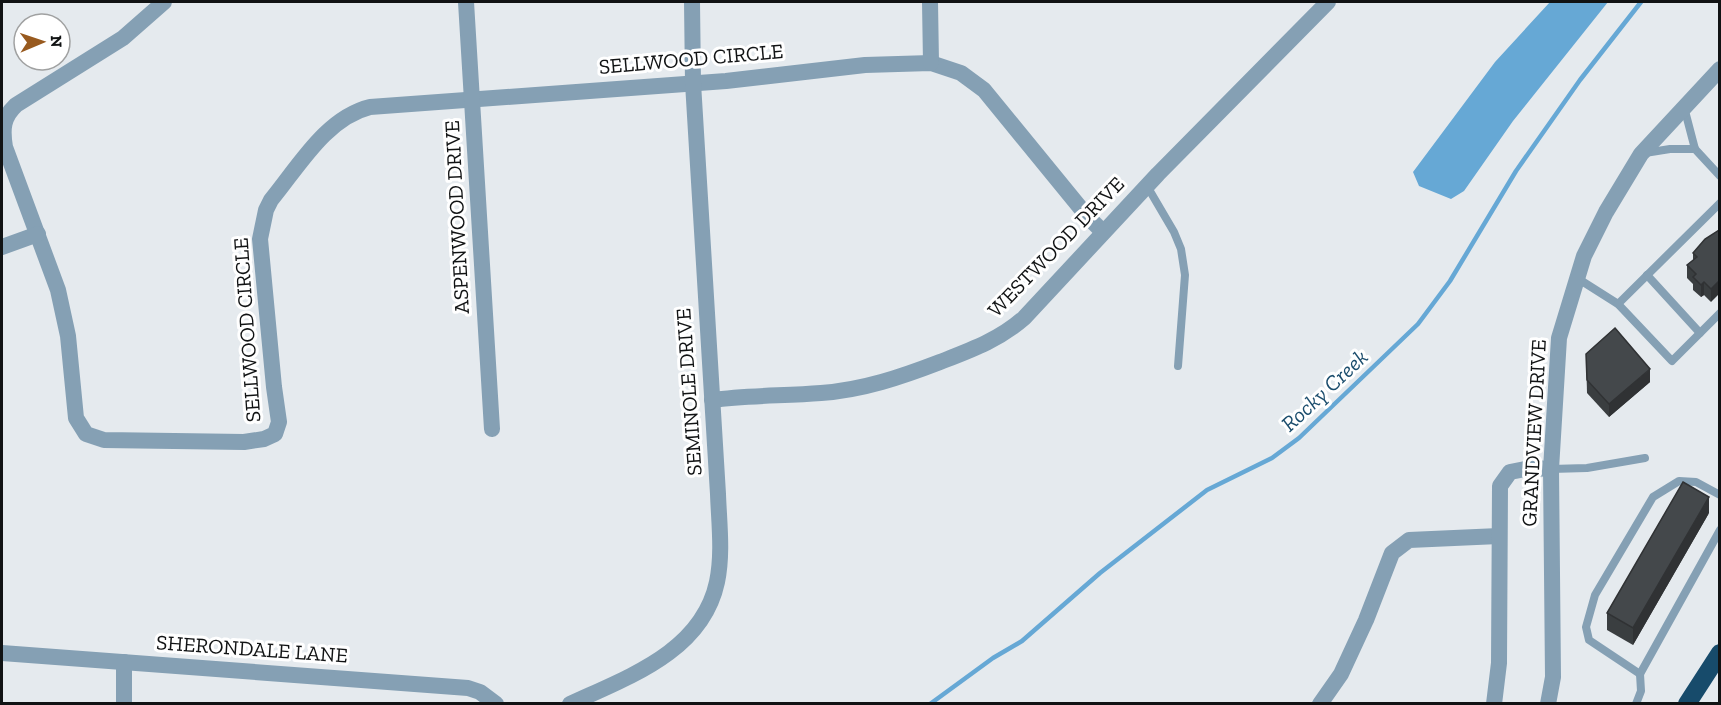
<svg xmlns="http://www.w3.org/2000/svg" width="1721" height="705" viewBox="0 0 1721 705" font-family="'Zilla Slab',serif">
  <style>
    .water { fill: #66a8d5 }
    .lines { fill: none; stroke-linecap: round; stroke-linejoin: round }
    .stream { stroke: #66a8d5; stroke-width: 4.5 }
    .service { stroke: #85a0b4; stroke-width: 8 }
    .minor { stroke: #85a0b4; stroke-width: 16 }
    .tertiary { stroke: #85a0b4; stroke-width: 16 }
    .motorway { stroke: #174b6b; stroke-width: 18 }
    .wall { fill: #3a3e40 }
    .shaded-wall { fill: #303234 }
    .building { fill: #44484b; stroke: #303234; stroke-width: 1.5 }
    .labels { text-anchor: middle; stroke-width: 6; stroke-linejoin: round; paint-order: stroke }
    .street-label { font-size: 21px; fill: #111314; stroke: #fff }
    .water-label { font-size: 22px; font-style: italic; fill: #1b4d6d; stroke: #fff }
  </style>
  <rect width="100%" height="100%" fill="#e5eaee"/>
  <polygon class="water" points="1550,2 1608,2 1513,121 1464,191 1451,199 1419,186 1413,172 1495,62"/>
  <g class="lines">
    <polyline class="stream" points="930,704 993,658 1022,641 1100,573 1207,490 1272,458 1299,438 1418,324 1450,281 1516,171 1580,80 1641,2"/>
    <g class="service">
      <polyline points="1684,107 1695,149 1720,176"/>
      <polyline points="1645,153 1670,149 1695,149"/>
      <polyline points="1147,186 1174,232 1181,249 1185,275 1178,366"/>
      <polyline points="1647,275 1700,333"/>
      <polyline points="1577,278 1618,304 1672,361 1720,313"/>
      <polyline points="1618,304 1720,203"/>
      <polyline points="1551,469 1587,468 1645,458"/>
      <polyline points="1640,674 1589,640 1586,627 1595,595 1653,497 1679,481 1696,482 1720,495"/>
      <polyline points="1636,704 1641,691 1640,674 1720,530"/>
    </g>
    <g class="minor">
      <path d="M164,2l-41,36 -107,67c-13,12 -14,24 -11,42l53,143 10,46 8,82 10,16 18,6 140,2 20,-3 11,-5 4,-12 -5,-35 -14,-148 6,-29 5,-10c28,-34 55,-82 99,-93l356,-26 139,-16 66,-2 30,10 23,17 103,126 16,16"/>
      <polyline points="466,2 492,429"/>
      <polyline points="930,2 931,63"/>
      <polyline points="2,247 38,234"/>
      <path d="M712,400c36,-5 73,-4 109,-7 42,-3 80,-16 119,-31 31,-12 59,-22 84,-44l134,-144 170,-172"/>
      <polyline points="2,653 468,688 480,692 496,704"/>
      <polyline points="124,704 124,662"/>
      <path d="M570,704c58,-27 132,-52 147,-122 6,-29 2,-59 1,-88l-25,-411 -1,-81"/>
      <polyline points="1320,704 1341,674 1366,620 1392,553 1409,540 1499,536"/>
      <polyline points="1494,704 1499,663 1500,486 1510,472 1530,468 1551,469"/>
    </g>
    <polyline class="tertiary" points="1548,704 1553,677 1551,469 1559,338 1584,256 1606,212 1641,154 1720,69"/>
    <polyline class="motorway" points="1687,704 1720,653"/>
  </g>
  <g class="wall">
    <polygon points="1719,230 1711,302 1704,295 1701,297 1693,290 1693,284 1687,278 1687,265 1693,260 1693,253"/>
    <polygon points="1586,354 1650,382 1609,417 1587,393"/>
    <polygon points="1709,513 1633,645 1607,630 1607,613"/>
  </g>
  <g class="shaded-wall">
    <polygon points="1719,281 1719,294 1711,302 1711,289"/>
    <polygon points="1704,282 1704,295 1701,297 1701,285"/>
    <polygon points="1650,369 1650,382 1609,417 1609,404"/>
    <polygon points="1709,497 1709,513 1633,645 1633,628"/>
  </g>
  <g class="building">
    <polygon points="1719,230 1719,281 1711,289 1704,282 1701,285 1693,277 1696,274 1687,265 1697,257 1693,253 1705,239"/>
    <polygon points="1615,328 1650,369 1609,404 1587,380 1586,354"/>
    <polygon points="1683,482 1709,497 1633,628 1607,613"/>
  </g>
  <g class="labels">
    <g class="street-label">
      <text transform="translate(691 59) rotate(-5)" y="7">SELLWOOD CIRCLE</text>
      <text transform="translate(457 217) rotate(-93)" y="7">ASPENWOOD DRIVE</text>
      <text transform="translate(1056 247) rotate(-46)" y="7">WESTWOOD DRIVE</text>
      <text transform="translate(247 330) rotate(-94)" y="7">SELLWOOD CIRCLE</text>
      <text transform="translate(689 392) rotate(-94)" y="7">SEMINOLE DRIVE</text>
      <text transform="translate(1534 433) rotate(-87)" y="7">GRANDVIEW DRIVE</text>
      <text transform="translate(252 649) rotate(4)" y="7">SHERONDALE LANE</text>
    </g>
    <g class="water-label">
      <text transform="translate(1324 390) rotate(-43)" y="8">Rocky Creek</text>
    </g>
  </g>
  <rect width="1721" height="705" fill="none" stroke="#111314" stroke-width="6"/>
  <g transform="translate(42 42) rotate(88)"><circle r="28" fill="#ffffff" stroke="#a0a1a1" stroke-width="1.5"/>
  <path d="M0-4.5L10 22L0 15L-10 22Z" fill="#985a1f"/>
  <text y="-9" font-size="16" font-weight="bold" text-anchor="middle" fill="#111314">N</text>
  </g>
</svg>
